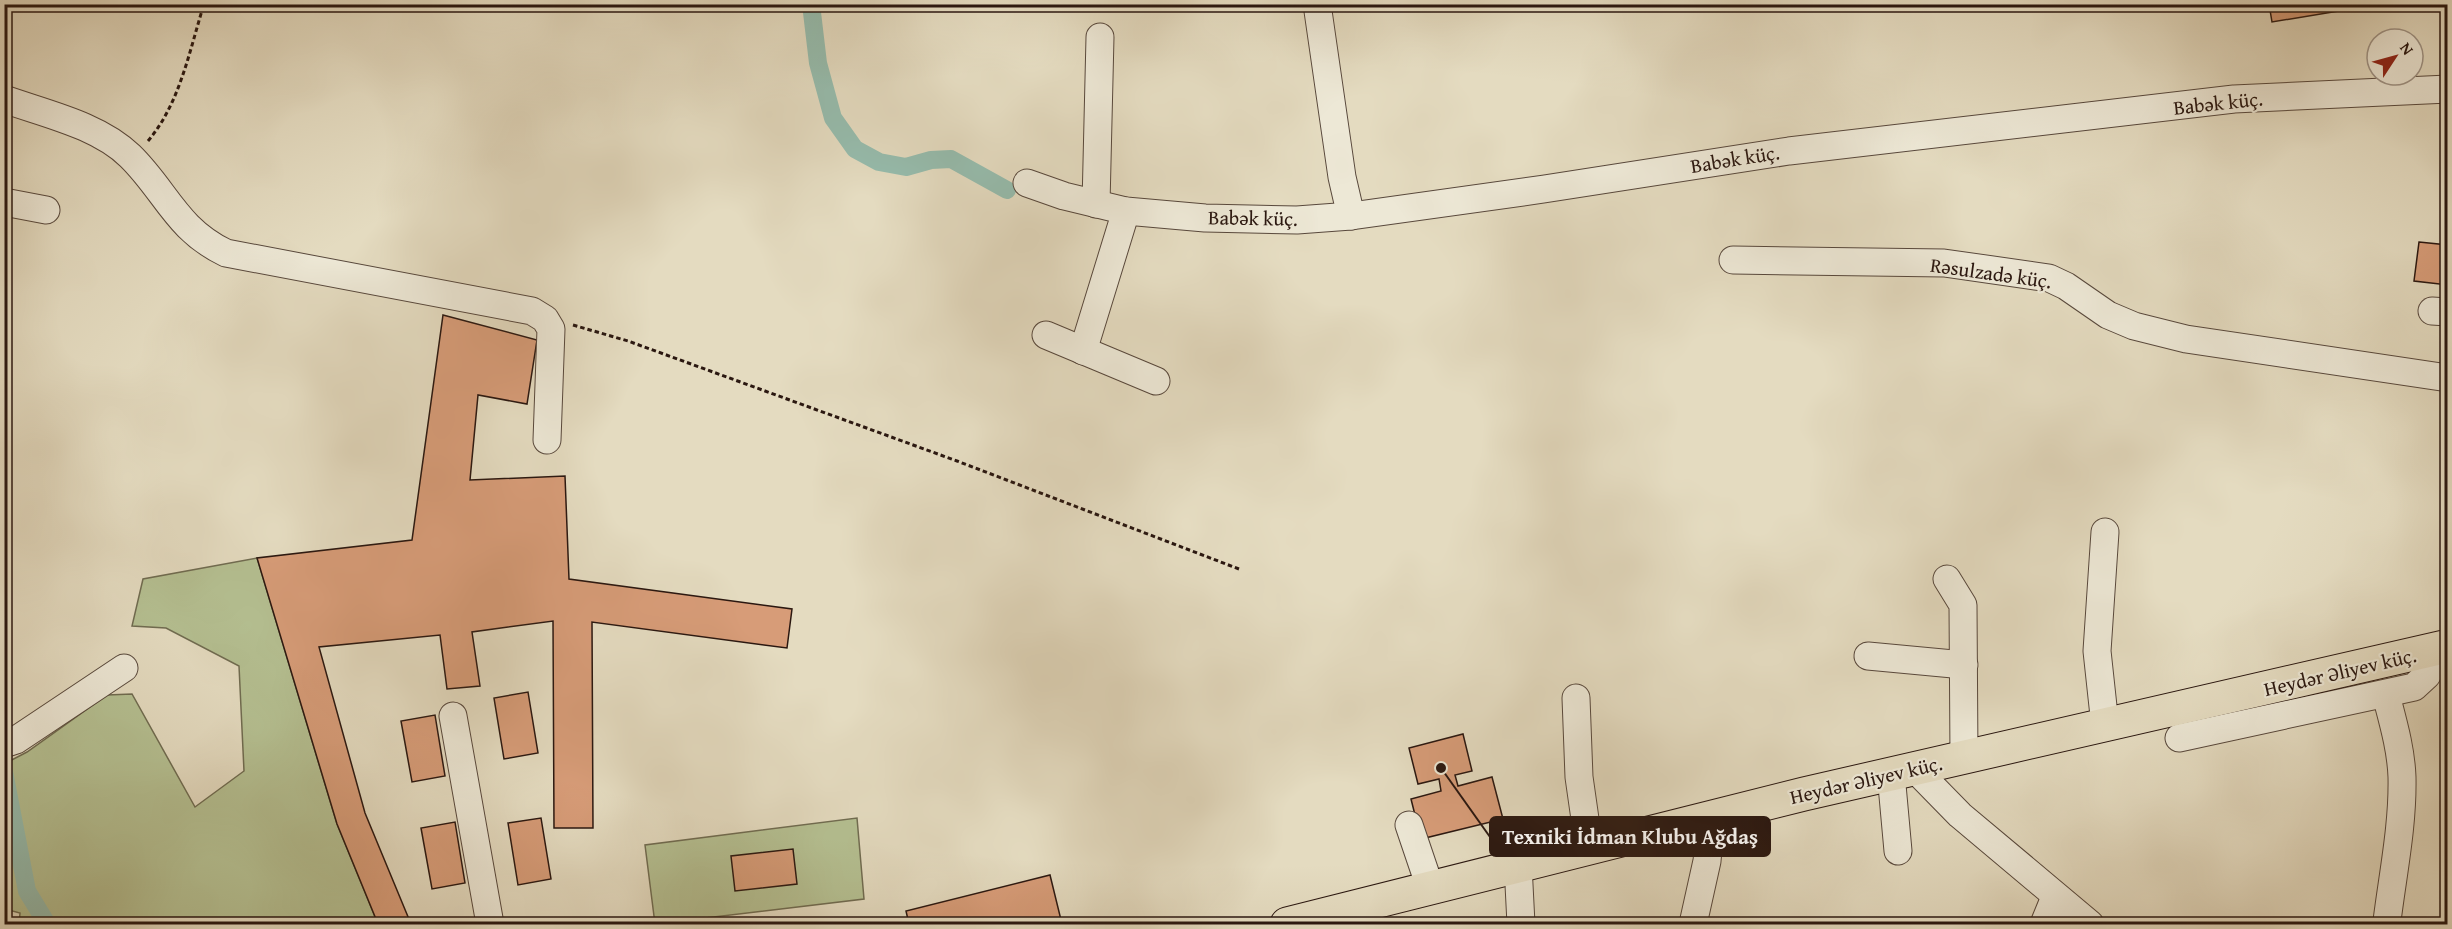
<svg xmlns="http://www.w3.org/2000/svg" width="2452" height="929" viewBox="0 0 2452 929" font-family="'Gentium Book Plus',serif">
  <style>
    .green { fill: #b5c092; stroke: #706c51; stroke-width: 1.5 }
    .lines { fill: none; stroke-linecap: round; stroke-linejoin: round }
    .canal { stroke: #96bcad; stroke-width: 18 }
    .building { fill: #d79c78; stroke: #2a1710; stroke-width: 1.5 }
    .minor-casing { stroke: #58483c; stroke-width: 29 }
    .major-casing { stroke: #2a1710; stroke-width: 35 }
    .path { stroke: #2a1710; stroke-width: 3; stroke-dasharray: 4.5 3; stroke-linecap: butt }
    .minor { stroke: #ede8d6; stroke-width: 27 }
    .major { stroke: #e4dbc0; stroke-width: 33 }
    .labels { text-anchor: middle; stroke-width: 4.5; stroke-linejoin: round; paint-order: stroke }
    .street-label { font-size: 20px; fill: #2a1710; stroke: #ede8d6 }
    .leader { fill: none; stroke: #2a1710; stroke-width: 2 }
    .callout-dot { fill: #2a1710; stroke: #ede8d6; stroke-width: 2 }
    .callout { fill: #2a1710; stroke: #2a1710; stroke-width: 2 }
    .callout-label { font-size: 21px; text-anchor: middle; font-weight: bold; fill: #fff }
  </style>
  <rect width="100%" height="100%" fill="#e4dbc0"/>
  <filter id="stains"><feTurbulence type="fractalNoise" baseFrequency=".00333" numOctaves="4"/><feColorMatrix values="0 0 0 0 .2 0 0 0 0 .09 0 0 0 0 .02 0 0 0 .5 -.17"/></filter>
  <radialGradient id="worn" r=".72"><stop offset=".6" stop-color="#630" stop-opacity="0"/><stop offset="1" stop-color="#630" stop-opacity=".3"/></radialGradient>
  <g class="green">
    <polygon points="257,558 337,824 378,924 19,924 20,913 5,909 4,764 27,752 107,695 132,694 195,807 244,771 239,666 166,628 132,626 143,579"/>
    <polygon points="857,818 864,899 655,924 645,845"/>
  </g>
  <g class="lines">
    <g class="canal">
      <polyline points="811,4 818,63 833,118 855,149 879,162 906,167 931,160 951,159 1007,190"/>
      <polyline points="4,772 27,891 47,924"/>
    </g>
  </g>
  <g class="building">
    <polygon points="2269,4 2381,4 2272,22"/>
    <polygon points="2419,242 2448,245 2448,285 2414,281"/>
    <polygon points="443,315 537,340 527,404 478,395 470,480 565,476 569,579 792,609 787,648 592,622 593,828 554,828 553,621 472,632 480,686 447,689 440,635 319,647 365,813 411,924 378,924 337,824 257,558 412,540"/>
    <polygon points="528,692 538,753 504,759 494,698"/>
    <polygon points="435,715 445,776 412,782 401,721"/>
    <polygon points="1463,734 1472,771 1455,775 1458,786 1492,777 1503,819 1421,839 1411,799 1441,791 1439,779 1418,784 1409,748"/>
    <polygon points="541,818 551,879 518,885 508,823"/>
    <polygon points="455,822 465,883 432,889 421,828"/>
    <polygon points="793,849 797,884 735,891 731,856"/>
    <polygon points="1050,875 1062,924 909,924 906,911"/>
    <polygon points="568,919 569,924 531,924"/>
  </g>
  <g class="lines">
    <defs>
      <g id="minor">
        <polyline points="1317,4 1342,177 1351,216"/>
        <path d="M4,99c42,15 94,26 126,57 36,35 46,73 96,97l306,58 13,8 6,10 -4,111"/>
        <polyline points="1027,183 1064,196 1126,211 1205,218 1297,220 1351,216 1544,189 1789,151 2234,99 2448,89"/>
        <polyline points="4,202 46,210"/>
        <polyline points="1096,204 1100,37"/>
        <polyline points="1733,260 1944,263 2049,278 2066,286 2108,315 2134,326 2186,339 2448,378"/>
        <polyline points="2432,311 2448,312"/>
        <polyline points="1046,335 1156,381"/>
        <polyline points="1083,351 1126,211"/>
        <polyline points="1947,579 1963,605 1964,758"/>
        <polyline points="1868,656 1964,665"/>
        <path d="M2386,695c7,27 15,54 16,82 1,48 -9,96 -15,144"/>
        <polyline points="1576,698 1579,777 1589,847"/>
        <polyline points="453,716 490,924"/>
        <polyline points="2105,725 2097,651 2105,532"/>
        <polyline points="2179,738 2414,687 2427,675 2439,649"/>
        <polyline points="4,744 16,740 124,668"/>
        <polyline points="1915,769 1960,815 2090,924"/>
        <polyline points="1891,774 1898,851"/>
        <polyline points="1409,825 1430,887"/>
        <polyline points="1518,865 1521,924"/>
        <polyline points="1693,924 1707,861 1711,817"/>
        <polyline points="2044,924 2055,897"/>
      </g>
      <polyline id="major" points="1287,924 1804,794 2448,646"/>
    </defs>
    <use href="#minor" class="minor-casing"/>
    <use href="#major" class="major-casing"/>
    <g class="path">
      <path d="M148,141c32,-38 41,-89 56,-137"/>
      <polyline points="573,325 628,341 957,461 1239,569"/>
    </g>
    <use href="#minor" class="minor"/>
    <use href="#major" class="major"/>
  </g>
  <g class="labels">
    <g class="street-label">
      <text transform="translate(2218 103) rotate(-6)" y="7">Babək küç.</text>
      <text transform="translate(1735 159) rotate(-9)" y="7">Babək küç.</text>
      <text transform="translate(1253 218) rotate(1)" y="7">Babək küç.</text>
      <text transform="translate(1991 273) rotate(8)" y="7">Rəsulzadə küç.</text>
      <text transform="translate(2340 672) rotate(-13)" y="7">Heydər Əliyev küç.</text>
      <text transform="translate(1866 780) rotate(-13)" y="7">Heydər Əliyev küç.</text>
    </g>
  </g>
  <path class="leader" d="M1441 768L1490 837"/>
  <circle class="callout-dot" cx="1441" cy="768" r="6"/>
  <rect class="callout" x="1490" y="817" width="280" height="39" rx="6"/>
  <g class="callout-label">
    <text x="1630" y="844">Texniki İdman Klubu Ağdaş</text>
  </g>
  <rect width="2452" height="929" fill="none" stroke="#e4dbc0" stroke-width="24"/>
  <rect x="6" y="6" width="2440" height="917" fill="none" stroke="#2a1710" stroke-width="3"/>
  <rect x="12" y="12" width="2428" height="905" fill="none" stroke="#2a1710" stroke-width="1.5"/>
  <g transform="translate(2395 57) rotate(54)"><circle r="28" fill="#ede8d6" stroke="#9f9487" stroke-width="1.5"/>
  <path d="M0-4.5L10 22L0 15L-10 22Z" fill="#8f2418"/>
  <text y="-9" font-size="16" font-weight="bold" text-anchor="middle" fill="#2a1710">N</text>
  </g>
  <rect width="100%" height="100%" filter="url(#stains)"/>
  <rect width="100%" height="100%" fill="url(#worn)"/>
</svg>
